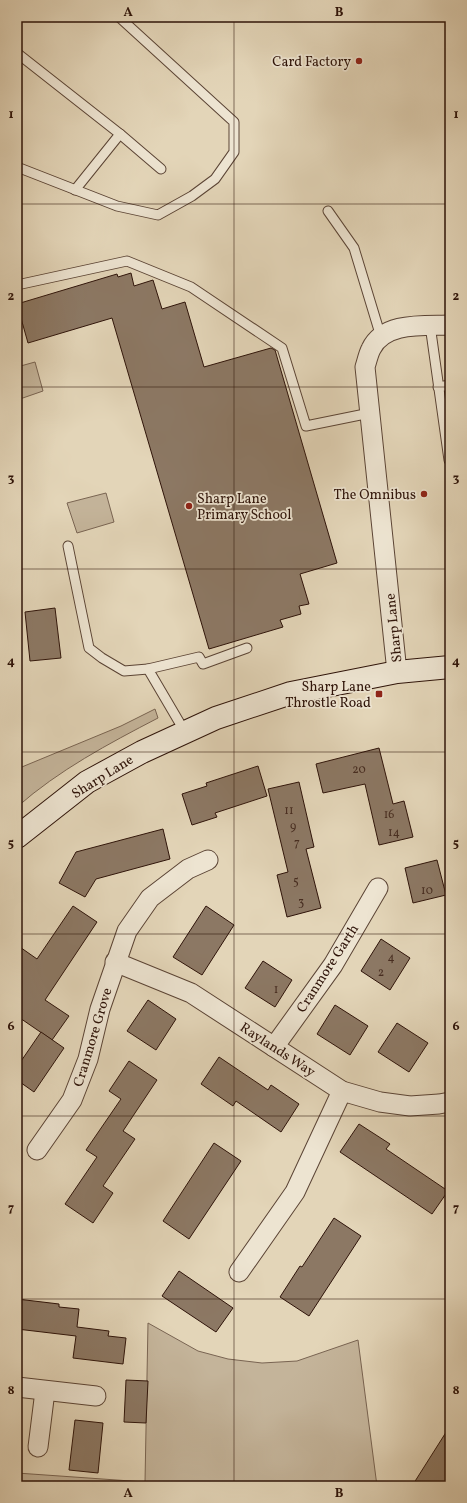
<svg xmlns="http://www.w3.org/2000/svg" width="467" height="1503" viewBox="0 0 467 1503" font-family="Vollkorn,serif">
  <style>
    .green { fill: #c4b49a; stroke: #796452 }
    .building { fill: #8c7864; stroke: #2e1309 }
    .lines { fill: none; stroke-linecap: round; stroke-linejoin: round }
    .lane-casing { stroke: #5b4435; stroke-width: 11 }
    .street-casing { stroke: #5b4435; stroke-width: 21 }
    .secondary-casing { stroke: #2e1309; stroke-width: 24 }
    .lane { stroke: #ede4d1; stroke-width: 9 }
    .street { stroke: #ede4d1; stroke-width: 19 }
    .secondary { stroke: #ede4d1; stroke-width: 22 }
    .grid { fill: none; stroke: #2e1309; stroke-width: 1; stroke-opacity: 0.55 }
    .poi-dot { fill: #8f2418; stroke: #ede4d1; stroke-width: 1.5 }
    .labels { text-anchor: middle; stroke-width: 3.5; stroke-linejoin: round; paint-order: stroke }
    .number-label { font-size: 12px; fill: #462c20 }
    .poi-label { font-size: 14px; fill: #2e1309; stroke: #ede4d1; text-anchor: end }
    .street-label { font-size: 14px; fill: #2e1309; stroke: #ede4d1 }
    .neatline { fill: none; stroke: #2e1309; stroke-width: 1.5 }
    .grid-label { font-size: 13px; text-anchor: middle; font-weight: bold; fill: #2e1309 }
  </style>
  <rect width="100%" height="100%" fill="#e3d5b8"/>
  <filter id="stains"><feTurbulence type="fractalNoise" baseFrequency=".005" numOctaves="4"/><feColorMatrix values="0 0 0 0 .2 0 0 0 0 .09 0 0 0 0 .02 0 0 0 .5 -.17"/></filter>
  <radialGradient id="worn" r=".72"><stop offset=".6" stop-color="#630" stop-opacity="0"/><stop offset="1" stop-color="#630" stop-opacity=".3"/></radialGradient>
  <g class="green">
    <polygon points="35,362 43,391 17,400 17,367"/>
    <polygon points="106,493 114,522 77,533 67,503"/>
    <path d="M155,709l3,9c-50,26 -99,52 -141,89v-38l104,-43z"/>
    <polygon points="148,1323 198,1351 228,1359 262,1363 297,1361 358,1340 377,1486 17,1486 17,1473 145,1482"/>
  </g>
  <g class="building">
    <polygon points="131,273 134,286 153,280 162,309 185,302 204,367 271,348 275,350 337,563 300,574 309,604 299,606 301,614 280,620 283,627 209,649 112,318 28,343 17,304 117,274 118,277"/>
    <polygon points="55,608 61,658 30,661 25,612"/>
    <polygon points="379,748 393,804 404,801 413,837 379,845 365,784 323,793 316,764"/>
    <polygon points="258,766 267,796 215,813 217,817 192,825 182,794 207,786 206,783"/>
    <polygon points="299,782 314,847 306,849 321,908 287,917 277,875 288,872 268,789"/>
    <polygon points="163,829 170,859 96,879 85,897 59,883 76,852"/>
    <polygon points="437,860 446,895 413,903 405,868"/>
    <polygon points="73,906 97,922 45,1000 69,1016 52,1040 17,1016 17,945 37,959"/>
    <polygon points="206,906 234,925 202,975 173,957"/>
    <polygon points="381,939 410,958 390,990 361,971"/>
    <polygon points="263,961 292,980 275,1007 245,988"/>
    <polygon points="148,1000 176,1019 156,1050 127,1031"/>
    <polygon points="335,1005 368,1026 350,1055 317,1034"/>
    <polygon points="397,1023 428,1043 409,1072 378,1052"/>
    <polygon points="41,1032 64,1048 34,1092 17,1080 17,1067"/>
    <polygon points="219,1057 268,1090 271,1085 299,1104 281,1132 236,1101 233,1106 201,1084"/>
    <polygon points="129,1061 157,1080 123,1131 135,1139 103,1186 113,1193 93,1223 65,1204 97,1157 86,1150 121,1099 109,1091"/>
    <polygon points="359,1124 390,1144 386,1149 448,1191 432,1214 340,1152"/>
    <polygon points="214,1143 241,1161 189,1239 163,1221"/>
    <polygon points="334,1218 361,1236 309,1316 280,1297 300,1266 302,1267"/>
    <polygon points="179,1271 233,1308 216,1332 162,1296"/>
    <polygon points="17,1299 59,1304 59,1307 79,1309 77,1327 109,1331 108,1336 126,1338 123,1364 73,1358 76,1336 17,1329"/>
    <polygon points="126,1380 148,1381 146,1423 124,1422"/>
    <polygon points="75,1420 103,1423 98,1473 69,1470"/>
    <polygon points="450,1426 450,1486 412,1486"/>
  </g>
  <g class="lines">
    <defs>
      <g id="lane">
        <polyline points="17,53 120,134 161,169"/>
        <polyline points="17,167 117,206 158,215 192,196 215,179 234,152 234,122 119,17"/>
        <polyline points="75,190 120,134"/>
        <polyline points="328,211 354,248 381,337"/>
        <polyline points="17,285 127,261 191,287 282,348 306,426 370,413"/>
        <polyline points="430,325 449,460 450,460"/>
        <polyline points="438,387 450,385"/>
        <polyline points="68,546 89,648 102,658 124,671 148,669"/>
        <polyline points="185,732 148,669 199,657 203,664 247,648"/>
      </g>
      <g id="street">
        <path d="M397,672l-32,-305c2,-6 3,-12 6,-18 13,-28 54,-23 79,-24"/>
        <polyline points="115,962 191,993 342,1091 380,1102 410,1106 439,1104 450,1102"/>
        <polyline points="274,1047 333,965 378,888"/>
        <polyline points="37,1150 72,1100 88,1059 100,1009 127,931 150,898 188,869 208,860"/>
        <polyline points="239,1272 295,1192 342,1091"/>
        <polyline points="17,1387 96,1396"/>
        <polyline points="38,1447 45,1391"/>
      </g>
      <polyline id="secondary" points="17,837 87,782 142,752 216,718 291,693 397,672 450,667"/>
    </defs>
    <use href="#lane" class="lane-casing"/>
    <use href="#street" class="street-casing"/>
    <use href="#secondary" class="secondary-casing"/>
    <use href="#lane" class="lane"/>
    <use href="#street" class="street"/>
    <use href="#secondary" class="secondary"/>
  </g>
  <path class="grid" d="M234,17v1469M17,204h433M17,387h433M17,569h433M17,752h433M17,934h433M17,1116h433M17,1299h433"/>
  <g class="poi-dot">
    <circle cx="359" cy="61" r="4"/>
    <circle cx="424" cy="494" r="4"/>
    <circle cx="189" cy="506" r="4"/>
    <rect x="375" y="690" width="8" height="8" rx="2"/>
  </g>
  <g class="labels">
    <g class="number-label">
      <text x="359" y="773">20</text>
      <text x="289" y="814">11</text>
      <text x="389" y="818">16</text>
      <text x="293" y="830">9</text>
      <text x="394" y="836">14</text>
      <text x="297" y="846">7</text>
      <text x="296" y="885">5</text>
      <text x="427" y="894">10</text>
      <text x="301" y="906">3</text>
      <text x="391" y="961">4</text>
      <text x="381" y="976">2</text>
      <text x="276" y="993">1</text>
    </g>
    <g class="poi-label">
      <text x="351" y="66">Card Factory</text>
      <text x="416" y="499">The Omnibus</text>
      <text x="197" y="503" text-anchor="start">Sharp Lane<tspan x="197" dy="16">Primary School</tspan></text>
      <text x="371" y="691">Sharp Lane<tspan x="371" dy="16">Throstle Road</tspan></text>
    </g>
    <g class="street-label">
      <text transform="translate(393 628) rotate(-96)" y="5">Sharp Lane</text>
      <text transform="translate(102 776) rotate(-32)" y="5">Sharp Lane</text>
      <text transform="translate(327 968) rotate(-57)" y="5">Cranmore Garth</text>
      <text transform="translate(92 1037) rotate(-73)" y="5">Cranmore Grove</text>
      <text transform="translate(278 1049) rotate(33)" y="5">Raylands Way</text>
    </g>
  </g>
  <rect width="467" height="1503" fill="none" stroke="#e3d5b8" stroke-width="44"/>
  <rect x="22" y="22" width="423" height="1459" class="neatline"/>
  <g class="grid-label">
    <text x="128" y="16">A</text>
    <text x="339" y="16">B</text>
    <text x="11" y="118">1</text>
    <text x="456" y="118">1</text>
    <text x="11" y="300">2</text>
    <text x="456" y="300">2</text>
    <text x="11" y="482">3</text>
    <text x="456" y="482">3</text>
    <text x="11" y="665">4</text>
    <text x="456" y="665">4</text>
    <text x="11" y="847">5</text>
    <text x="456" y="847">5</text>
    <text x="11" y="1030">6</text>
    <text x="456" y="1030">6</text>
    <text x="11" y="1212">7</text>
    <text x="456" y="1212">7</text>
    <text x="11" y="1394">8</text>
    <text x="456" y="1394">8</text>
    <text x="128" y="1497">A</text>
    <text x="339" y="1497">B</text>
  </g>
  <rect width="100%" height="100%" filter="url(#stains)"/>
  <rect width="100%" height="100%" fill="url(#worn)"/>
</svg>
